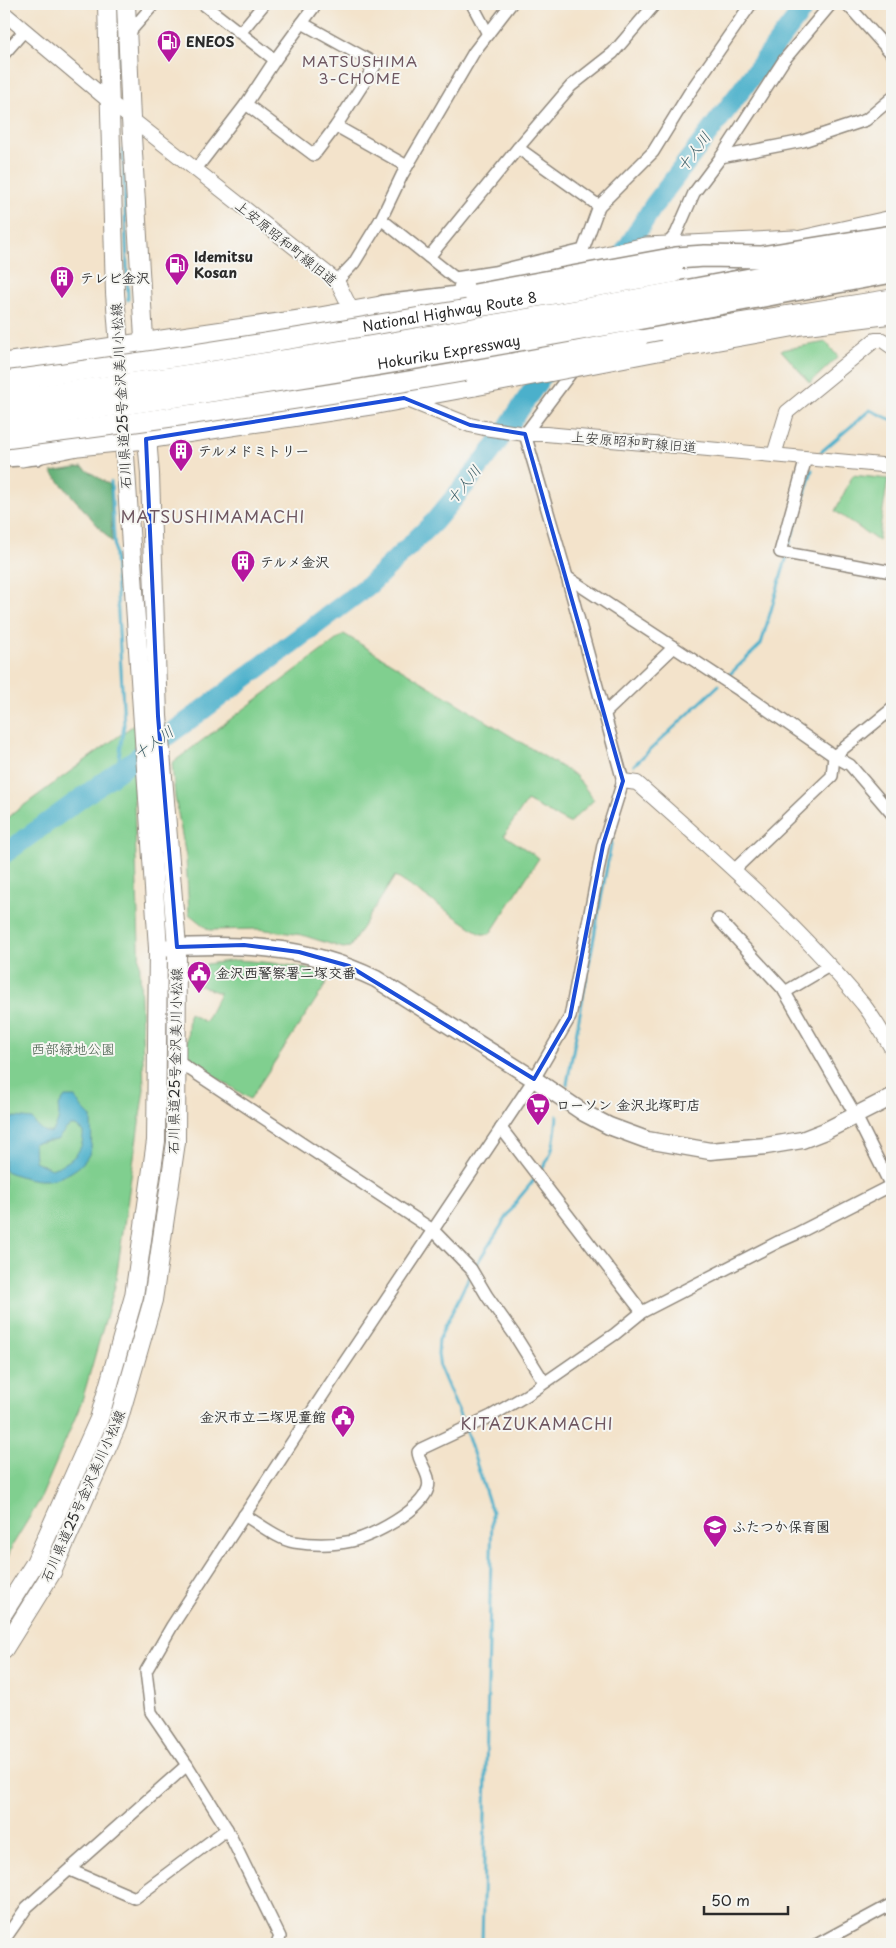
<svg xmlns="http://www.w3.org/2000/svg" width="896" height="1948" viewBox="0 0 896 1948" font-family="'Playpen Sans','Klee One',sans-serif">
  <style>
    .green { fill: #80cf8f; stroke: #567d5d }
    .forest { fill: #68b27a; stroke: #4a6e52 }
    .water { fill: #4cb0cb; stroke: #3c6e7b; fill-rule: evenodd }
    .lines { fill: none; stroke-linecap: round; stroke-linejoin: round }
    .stream { stroke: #4cb0cb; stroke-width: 3 }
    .river { stroke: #4cb0cb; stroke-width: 20 }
    .minor-casing { stroke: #8f877b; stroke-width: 14 }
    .tertiary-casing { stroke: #8f877b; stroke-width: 16 }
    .secondary-casing { stroke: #8f877b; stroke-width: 19 }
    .primary-casing { stroke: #8f877b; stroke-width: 20 }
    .trunk-casing { stroke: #8f877b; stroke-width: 21 }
    .motorway-casing { stroke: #8f877b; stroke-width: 24 }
    .minor { stroke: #fff; stroke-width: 11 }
    .tertiary { stroke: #fff; stroke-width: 14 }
    .secondary { stroke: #fff; stroke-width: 16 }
    .primary { stroke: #fff; stroke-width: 18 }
    .trunk { stroke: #fff; stroke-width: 19 }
    .motorway { stroke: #fff; stroke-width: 21 }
    .trunk-bridge-casing { stroke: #8f877b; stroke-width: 21; stroke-linecap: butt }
    .motorway-bridge-casing { stroke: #8f877b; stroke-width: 24; stroke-linecap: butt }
    .trunk-bridge { stroke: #fff; stroke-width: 19 }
    .motorway-bridge { stroke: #fff; stroke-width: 21 }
    .marked { fill: none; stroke: #1d4ed8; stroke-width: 4; stroke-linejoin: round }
    .labels { text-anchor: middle; stroke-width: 4; stroke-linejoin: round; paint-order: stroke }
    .poi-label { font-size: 14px; font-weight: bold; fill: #2b2b2b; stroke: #f6f6f2; text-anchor: start }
    .street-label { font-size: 14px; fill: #2b2b2b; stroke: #f6f6f2 }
    .park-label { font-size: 14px; fill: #445c49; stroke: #f6f6f2 }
    .neighbourhood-label { font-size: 15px; letter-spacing: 1px; fill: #6f5761; stroke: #f6f6f2 }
    .water-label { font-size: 15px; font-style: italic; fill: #375a63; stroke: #f6f6f2 }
    .quarter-label { font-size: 16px; letter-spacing: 1px; fill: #6f5761; stroke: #f6f6f2 }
  </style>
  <rect width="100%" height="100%" fill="#f6f6f2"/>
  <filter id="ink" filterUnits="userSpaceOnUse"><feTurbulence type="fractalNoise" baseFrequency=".02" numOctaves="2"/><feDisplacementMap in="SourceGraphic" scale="10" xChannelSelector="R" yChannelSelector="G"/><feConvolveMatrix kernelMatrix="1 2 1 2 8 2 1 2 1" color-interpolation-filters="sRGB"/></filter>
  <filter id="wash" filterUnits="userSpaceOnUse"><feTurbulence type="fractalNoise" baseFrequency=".0096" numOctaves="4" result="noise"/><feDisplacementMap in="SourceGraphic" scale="20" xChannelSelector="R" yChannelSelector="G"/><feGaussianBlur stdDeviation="1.12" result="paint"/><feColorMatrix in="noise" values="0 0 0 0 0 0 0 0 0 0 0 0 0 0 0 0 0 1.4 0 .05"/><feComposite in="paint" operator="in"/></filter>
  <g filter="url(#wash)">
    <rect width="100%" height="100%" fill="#f3e3cb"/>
    <g class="green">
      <polygon points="826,342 838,357 810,383 781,350"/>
      <polygon points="853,475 888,479 878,541 835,511"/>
      <polygon points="344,634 576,776 594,800 569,823 527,801 504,835 539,858 490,934 481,934 395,876 350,947 343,948 302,935 259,929 209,930 189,914 186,857 175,797 172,763"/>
      <polygon points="135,724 134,801 144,1089 115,1286 81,1404 40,1500 12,1546 4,1568 4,820"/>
      <path d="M237,960c23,2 73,4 90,18l-2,8 -75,113 -64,-41 3,-45 16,9 15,-29 -28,-10 4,-12 11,-7z"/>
    </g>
    <polygon class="forest" points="82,467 110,485 112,542 51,472"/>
    <path class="water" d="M65,1097h10l7,11 9,9c0,11 2,25 -1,35 -6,16 -29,28 -45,28 -11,1 -32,-5 -41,-10v-47l11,-6 17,2c5,7 10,15 20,13 6,-8 8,-15 6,-25zM70,1126h6l7,6c1,21 -13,31 -32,37l-16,-8 -1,-18 23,-3 10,-12z"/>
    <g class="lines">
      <g class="stream">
        <polyline points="117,4 118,16"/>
        <polyline points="119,51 121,82"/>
        <polyline points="123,149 128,300"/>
        <polyline points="821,452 870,410 892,420"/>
        <polyline points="111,482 124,725 117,771"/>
        <polyline points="788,550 812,470"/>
        <polyline points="728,676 761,644 787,556"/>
        <polyline points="634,765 719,685"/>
        <polyline points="567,1084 614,828"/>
        <path d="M542,1169c12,-15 13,-34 15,-53"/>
        <polyline points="474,1268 519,1198 534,1180"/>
        <polyline points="464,1425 440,1368 438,1354 439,1339 471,1273"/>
        <polyline points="466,1431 492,1512 482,1944"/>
      </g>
      <g class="river">
        <polyline points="617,264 654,205 807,4"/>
        <polyline points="4,854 196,715 369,585 434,522 465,485 493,449 552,361"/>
      </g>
    </g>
  </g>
  <g filter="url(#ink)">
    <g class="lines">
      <defs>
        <g id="minor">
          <polyline points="203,4 275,60 246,104 314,155 336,126 407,166"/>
          <polyline points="472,4 488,34"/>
          <polyline points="847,4 892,54"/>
          <polyline points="302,23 376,64 336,126"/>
          <polyline points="240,33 264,4"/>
          <polyline points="128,34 154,4"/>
          <polyline points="4,54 25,30"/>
          <polyline points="275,60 316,4"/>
          <polyline points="721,157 803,141 866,120 892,98"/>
          <polyline points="196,169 246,104"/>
          <polyline points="599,206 518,148 571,86 613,53 655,4"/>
          <polyline points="381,219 455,278 494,272 583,250 599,206 653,152 690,92 751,4"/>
          <polyline points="665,247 676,234 694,193 721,157 784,60 831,4"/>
          <polyline points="429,257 518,148"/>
          <polyline points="337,281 354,263 381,219 402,175 474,52 511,4"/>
          <polyline points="806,458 780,552 892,572"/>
          <polyline points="567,577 739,690 834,756 850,765 892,814"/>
          <polyline points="605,713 674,647"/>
          <polyline points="734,870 832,776 834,756 892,709"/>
          <polyline points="718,919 783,989 856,1116 892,1188"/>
          <polyline points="785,992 829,966"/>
          <polyline points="177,1061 433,1230 471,1269 487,1296 514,1334 544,1382"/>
          <polyline points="501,1128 642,1312"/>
          <path d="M244,1515c14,8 35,25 50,27 18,3 40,3 58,-1 22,-6 69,-30 76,-53 4,-12 -9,-24 -10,-36l3,-3 70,-33 36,-21 88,-61 27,-22 136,-70 18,-8 96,-49"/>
          <polyline points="187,1765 227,1829"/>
          <polyline points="70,1870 135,1898 227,1829 280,1937 277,1944"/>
          <polyline points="4,1940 27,1907 187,1765 151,1712 146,1671 172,1626 330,1384 534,1079 570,1017 603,845 623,781 567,577 525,434 576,366"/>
          <polyline points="818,1944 892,1904"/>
        </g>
        <g id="tertiary">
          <polyline points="4,13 110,102 337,281 356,319"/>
          <polyline points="405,399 470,425 484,428 525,434 546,434 892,466"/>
          <polyline points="774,455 787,412 875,340 882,340 892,347"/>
          <path d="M623,781l14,2c79,70 159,140 226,221 11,14 20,30 29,45"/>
        </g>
        <path id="secondary" d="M158,948c81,-4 143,-5 218,31l158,100 50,34 25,13 38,14 63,11 56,-5 36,-6 23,-9 67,-34"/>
        <g id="primary">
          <polyline points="107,4 115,293 120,360"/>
          <polyline points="126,4 131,119 145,355"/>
          <polyline points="4,1612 35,1563 99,1419 134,1296 156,1141 158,948 123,426"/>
          <polyline points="4,1649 52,1572 117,1425 153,1300 176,1142 177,947 158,716 150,474 146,426"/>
        </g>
        <g id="trunk">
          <polyline points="784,244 892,220"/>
          <polyline points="674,273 731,261"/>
          <polyline points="463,288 646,247 795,240"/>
          <polyline points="638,339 892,299"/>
          <polyline points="663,350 802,325 892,314"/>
          <polyline points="4,363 320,317 397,303"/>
          <polyline points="22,457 78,446 146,439 377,404 475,386"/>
        </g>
        <g id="motorway">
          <polyline points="384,306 475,295"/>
          <polyline points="4,456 36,454"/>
        </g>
      </defs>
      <use href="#minor" class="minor-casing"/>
      <use href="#tertiary" class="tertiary-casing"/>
      <use href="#secondary" class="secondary-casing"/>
      <use href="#primary" class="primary-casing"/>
      <use href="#trunk" class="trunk-casing"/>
      <use href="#motorway" class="motorway-casing"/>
      <use href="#minor" class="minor"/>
      <use href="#tertiary" class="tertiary"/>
      <use href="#secondary" class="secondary"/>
      <use href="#primary" class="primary"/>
      <use href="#trunk" class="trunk"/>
      <use href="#motorway" class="motorway"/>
      <defs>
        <g id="trunk-bridge">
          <path id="s1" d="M4,381c224,-29 447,-69 670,-108"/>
          <polyline points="475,386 663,350"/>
          <path d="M5,439c212,-26 424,-58 633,-100"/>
        </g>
        <g id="motorway-bridge">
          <polyline points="475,295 676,258 705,256 761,257 892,236"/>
          <path d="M4,400c298,-36 593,-93 888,-147"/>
          <path id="s2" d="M4,420c298,-38 593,-93 888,-148"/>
        </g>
      </defs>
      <use href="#trunk-bridge" class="trunk-bridge-casing"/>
      <use href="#motorway-bridge" class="motorway-bridge-casing"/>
      <use href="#trunk-bridge" class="trunk-bridge"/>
      <use href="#motorway-bridge" class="motorway-bridge"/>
    </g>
  </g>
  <path class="marked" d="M404,398l66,27 55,9 98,347 -20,64 -33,172 -36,62 -185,-113 -50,-14 -55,-7 -67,2 -19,-231 -12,-277z"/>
  <defs>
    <symbol id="fuel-pin" viewBox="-11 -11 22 30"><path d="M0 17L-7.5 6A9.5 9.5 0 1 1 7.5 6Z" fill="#b5179e" stroke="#f6f6f2"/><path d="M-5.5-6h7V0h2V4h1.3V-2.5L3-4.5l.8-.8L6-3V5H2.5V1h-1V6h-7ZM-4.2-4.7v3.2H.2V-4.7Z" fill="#fff"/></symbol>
    <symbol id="building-pin" viewBox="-11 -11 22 30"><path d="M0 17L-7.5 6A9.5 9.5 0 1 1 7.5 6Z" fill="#b5179e" stroke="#f6f6f2"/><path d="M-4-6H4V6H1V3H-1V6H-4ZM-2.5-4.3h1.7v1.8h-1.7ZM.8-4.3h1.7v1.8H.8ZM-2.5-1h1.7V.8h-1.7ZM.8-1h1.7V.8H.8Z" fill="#fff"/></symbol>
    <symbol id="civic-pin" viewBox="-11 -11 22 30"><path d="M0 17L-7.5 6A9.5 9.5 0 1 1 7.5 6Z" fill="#b5179e" stroke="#f6f6f2"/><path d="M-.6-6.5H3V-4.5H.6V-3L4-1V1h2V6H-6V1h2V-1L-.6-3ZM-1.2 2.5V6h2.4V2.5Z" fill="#fff"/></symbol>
    <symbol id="supermarket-pin" viewBox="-11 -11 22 30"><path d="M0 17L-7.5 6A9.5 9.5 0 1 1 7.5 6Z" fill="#b5179e" stroke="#f6f6f2"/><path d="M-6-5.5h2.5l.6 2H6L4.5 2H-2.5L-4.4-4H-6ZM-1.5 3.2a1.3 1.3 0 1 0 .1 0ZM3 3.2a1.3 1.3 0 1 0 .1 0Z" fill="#fff"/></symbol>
    <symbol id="school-pin" viewBox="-11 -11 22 30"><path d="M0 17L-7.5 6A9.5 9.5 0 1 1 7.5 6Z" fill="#b5179e" stroke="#f6f6f2"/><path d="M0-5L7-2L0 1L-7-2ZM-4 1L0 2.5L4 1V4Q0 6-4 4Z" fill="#fff"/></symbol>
  </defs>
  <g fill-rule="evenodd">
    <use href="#fuel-pin" x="155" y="28" width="28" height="38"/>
    <use href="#fuel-pin" x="163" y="251" width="28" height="38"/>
    <use href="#building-pin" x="48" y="264" width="28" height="38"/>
    <use href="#building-pin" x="167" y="437" width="28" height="38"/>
    <use href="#building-pin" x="229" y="548" width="28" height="38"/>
    <use href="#civic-pin" x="185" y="959" width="28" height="38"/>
    <use href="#supermarket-pin" x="524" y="1091" width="28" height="38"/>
    <use href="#civic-pin" x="329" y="1403" width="28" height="38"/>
    <use href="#school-pin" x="701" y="1513" width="28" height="38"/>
  </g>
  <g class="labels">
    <g class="poi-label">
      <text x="186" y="47">ENEOS</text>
      <text x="194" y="262">Idemitsu<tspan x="194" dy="16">Kosan</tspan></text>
      <text x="80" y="283">テレビ金沢</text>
      <text x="198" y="456">テルメドミトリー</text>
      <text x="260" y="567">テルメ金沢</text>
      <text x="216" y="978">金沢西警察署二塚交番</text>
      <text x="556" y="1110">ローソン 金沢北塚町店</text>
      <text x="326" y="1422" text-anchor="end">金沢市立二塚児童館</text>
      <text x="732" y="1532">ふたつか保育園</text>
    </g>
    <g class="street-label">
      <text transform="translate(286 243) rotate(39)" y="5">上安原昭和町線旧道</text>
      <text dy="5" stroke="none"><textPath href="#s1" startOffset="451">National Highway Route 8</textPath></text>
      <text dy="5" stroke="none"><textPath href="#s2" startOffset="450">Hokuriku Expressway</textPath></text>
      <text transform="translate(121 396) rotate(-93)" y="5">石川県道25号金沢美川小松線</text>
      <text transform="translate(634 442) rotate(5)" y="5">上安原昭和町線旧道</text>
      <text transform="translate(175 1061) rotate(-89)" y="5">石川県道25号金沢美川小松線</text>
      <text transform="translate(83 1496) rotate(-66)" y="5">石川県道25号金沢美川小松線</text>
    </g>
    <g class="park-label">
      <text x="73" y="1054">西部緑地公園</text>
    </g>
    <g class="neighbourhood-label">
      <text x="360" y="67">MATSUSHIMA<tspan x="360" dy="17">3-CHOME</tspan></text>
    </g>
    <g class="water-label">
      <text transform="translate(694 152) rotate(-53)" y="5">十人川</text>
      <text transform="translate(464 485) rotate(-51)" y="5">十人川</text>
      <text transform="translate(154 743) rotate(-36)" y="5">十人川</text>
    </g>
    <g class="quarter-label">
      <text x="213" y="523">MATSUSHIMAMACHI</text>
      <text x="537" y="1430">KITAZUKAMACHI</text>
    </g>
  </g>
  <rect width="896" height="1948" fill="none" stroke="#f6f6f2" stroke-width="20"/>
  <path d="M704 1906v8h84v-8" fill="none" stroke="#2b2b2b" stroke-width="2.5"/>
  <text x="711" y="1906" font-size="15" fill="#2b2b2b" stroke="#f6f6f2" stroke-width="4" paint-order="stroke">50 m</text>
</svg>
